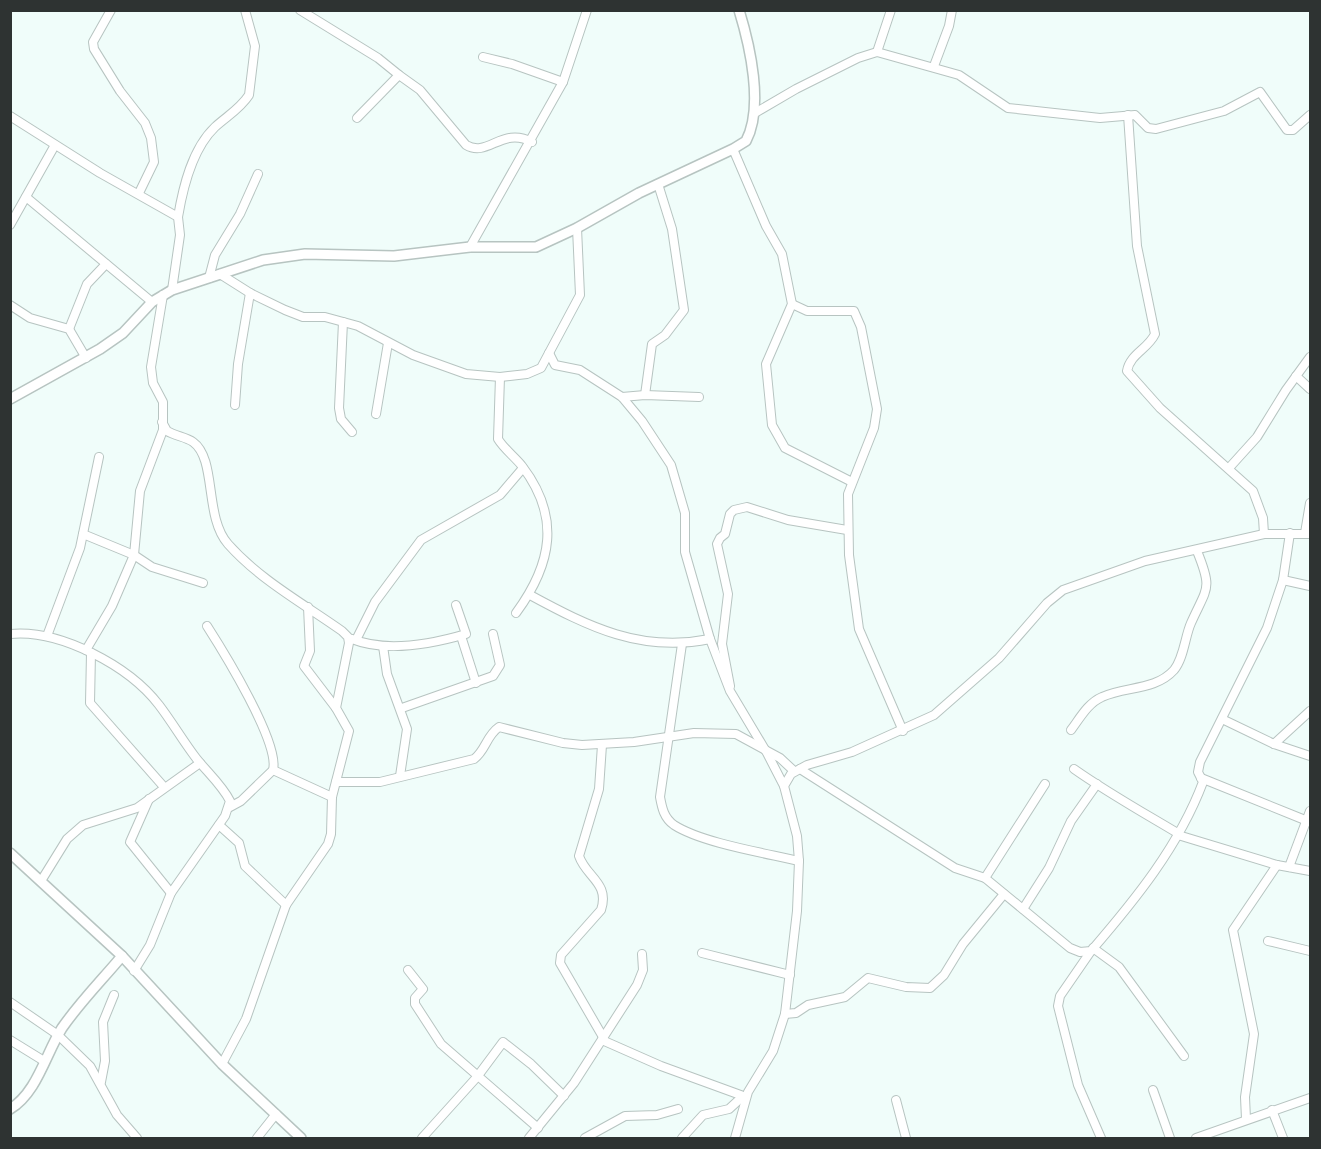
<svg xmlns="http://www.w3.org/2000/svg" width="1321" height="1149" viewBox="0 0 1321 1149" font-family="Figtree,sans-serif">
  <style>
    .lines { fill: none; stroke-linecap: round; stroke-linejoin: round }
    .minor-casing { stroke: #b7c4c1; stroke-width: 10 }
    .tertiary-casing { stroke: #b7c4c1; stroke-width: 12 }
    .minor { stroke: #fff; stroke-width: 8 }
    .tertiary { stroke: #fff; stroke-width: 9 }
  </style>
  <rect width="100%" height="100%" fill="#f0fdfa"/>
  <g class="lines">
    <defs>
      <g id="minor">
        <polyline points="111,10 93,42 94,49 120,91 145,123 151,138 154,162 139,193"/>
        <polyline points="300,10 378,58 399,75 357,118"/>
        <polyline points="877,52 891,10"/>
        <polyline points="483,57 512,64 563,82"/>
        <polyline points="934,66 949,26 952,10"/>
        <path d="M399,75l21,15 46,55c22,13 36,-19 66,-3"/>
        <polyline points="755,113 796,89 858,58 877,52 959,75 1008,108 1100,118 1135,115 1148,128 1156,129 1224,111 1260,92 1287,130 1293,130 1310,115"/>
        <path d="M1128,115l9,131 18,88c-7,15 -25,20 -28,37l33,37 93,83 10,27 1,16"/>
        <polyline points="10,116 100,173 178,217 180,235 172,290"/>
        <polyline points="733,149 766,226 782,254 792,304 766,364 772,425 785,448 852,482"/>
        <polyline points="26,197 152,302"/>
        <path d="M178,217c5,-30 14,-68 37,-90 12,-11 25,-18 34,-32l6,-49 -10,-36"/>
        <polyline points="10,225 55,145"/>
        <polyline points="470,247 563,82 587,10"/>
        <polyline points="220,274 250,293 285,310 303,317 325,317 358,326 413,355 466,374 500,377 527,374 541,368 580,295 577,228"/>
        <polyline points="209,278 215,255 240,214 258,174"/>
        <polyline points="792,304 807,311 854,311 861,327 877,409 874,428 848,494 849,555 859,629 903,731"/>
        <polyline points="10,305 30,318 69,329 86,358"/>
        <polyline points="343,322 339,408 341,419 352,432"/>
        <polyline points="69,329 87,284 106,264"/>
        <polyline points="549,353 555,365 580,370 622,397 642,421 671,465 685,513 685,552 710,639 730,691 767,753 784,786"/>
        <polyline points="1296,376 1310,389"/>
        <path d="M500,377l-2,62c6,10 17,18 24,27 39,51 30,98 -6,147"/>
        <polyline points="645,395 652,344 665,335 684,310 672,229 658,184"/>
        <polyline points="622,397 645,395 699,397"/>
        <polyline points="235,405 238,364 250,293"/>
        <polyline points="376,414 388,343"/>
        <path d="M162,422l5,9c8,5 19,6 26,11 24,17 11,75 35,102 32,36 76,60 114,87l6,6 1,6 -13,65 13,23 -17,66 -1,37 -3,10 -42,61 -40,114 -24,45"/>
        <polyline points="1229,468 1257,437 1286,390 1310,357"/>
        <polyline points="1305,533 1310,503"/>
        <polyline points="83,534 134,555 152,567 203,583"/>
        <polyline points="1283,580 1310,586"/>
        <path d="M530,595c59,32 111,58 180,44"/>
        <polyline points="308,607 310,651 304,666 336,708"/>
        <path d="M207,626c16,25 73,117 66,144l-32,31 -11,6"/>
        <path d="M10,634c50,-5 119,32 149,71 13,17 24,36 37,53 11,14 26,27 34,43l-5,15 -54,77 -21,52 -16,26"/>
        <polyline points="47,636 80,548 99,457"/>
        <polyline points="461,636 476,683"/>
        <path d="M352,639c35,14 80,5 114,-5l-10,-29"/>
        <polyline points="356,640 375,602 421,540 500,495 523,468"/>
        <path d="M682,644l-22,153c2,11 4,21 14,28 28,18 91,28 125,36"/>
        <polyline points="383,646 387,674 407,729 400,776"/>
        <polyline points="86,650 112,606 134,555 140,491 163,430 163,402 153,383 151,367 163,295"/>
        <polyline points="91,653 90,703 164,787"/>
        <polyline points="730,686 722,644 728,594 717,544 720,538 725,534 730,514 734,510 747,507 788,520 847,530"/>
        <polyline points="402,708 493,676 500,665 493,634"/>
        <polyline points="1222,719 1274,744 1310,756"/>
        <path d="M1071,730c9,-12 17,-27 31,-33 23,-11 53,-6 72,-27 10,-12 11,-34 17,-47 16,-36 22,-33 6,-72"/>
        <polyline points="1274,744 1310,711"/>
        <path d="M602,745l-3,44 -20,67c7,21 31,27 22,54l-40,45 -1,8 43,74"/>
        <path d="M800,769l155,99 30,10 85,70 10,4 11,-1c44,-51 88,-105 112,-169l-5,-10 2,-10 67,-134 16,-48 7,-47"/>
        <path d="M1074,769c34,24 70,44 105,65"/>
        <polyline points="273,770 332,797"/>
        <polyline points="1201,778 1310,822"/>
        <path d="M336,782h44l94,-23c12,-9 12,-23 25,-32l64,16 19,2 52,-3 60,-9 42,1 44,24 14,13"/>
        <polyline points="149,799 130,842 171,893"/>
        <polyline points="219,825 239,843 245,866 286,905"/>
        <polyline points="1178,835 1277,865 1310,871"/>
        <polyline points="1289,867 1310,811"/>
        <polyline points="985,878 1045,784"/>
        <polyline points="41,881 67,839 83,825 137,808 200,763"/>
        <polyline points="1023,909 1049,868 1071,821 1097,784"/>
        <polyline points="1268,941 1310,951"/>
        <polyline points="1093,948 1119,967 1184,1056"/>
        <polyline points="1091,951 1060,996 1058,1006 1078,1085 1101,1138"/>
        <polyline points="702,953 790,975"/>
        <polyline points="408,970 423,989 415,998 415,1004 441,1044 538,1128"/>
        <polyline points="10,1002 58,1035 90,1066 117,1115 137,1138"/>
        <polyline points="785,1014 796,1013 808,1005 845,997 868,978 906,987 930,988 944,975 963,944 1004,894"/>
        <polyline points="10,1040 44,1061"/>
        <polyline points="602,1040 661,1066 746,1097"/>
        <polyline points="101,1082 105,1061 103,1022 114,995"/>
        <polyline points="1153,1090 1170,1138"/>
        <polyline points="896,1100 906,1138"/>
        <polyline points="1272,1110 1283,1138"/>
        <polyline points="1246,1119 1245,1097 1254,1034 1233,930 1277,865"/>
        <polyline points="257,1138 276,1114"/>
        <polyline points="422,1138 477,1077 503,1042 531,1064 564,1096"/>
        <polyline points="529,1138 574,1083 637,985 643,970 642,954"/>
        <polyline points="585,1138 625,1116 657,1115 678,1109"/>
        <polyline points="682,1138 703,1115 729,1109 742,1097"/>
        <polyline points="735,1138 748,1092 773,1051 785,1014 797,911 799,861 797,836 784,786 791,774 807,765 852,752 934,715 999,658 1047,603 1063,590 1145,561 1264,534 1310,534"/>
        <polyline points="1196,1138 1310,1098"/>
      </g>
      <g id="tertiary">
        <path d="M10,399l90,-50 23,-16 29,-31 20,-12 91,-30 42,-6 89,2 76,-9h66l41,-19 62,-35 94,-44 13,-8c18,-34 4,-95 -7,-131"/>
        <polyline points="10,853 122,956 222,1064 301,1138"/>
        <path d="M10,1109c27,-16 36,-56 52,-81 18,-26 40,-48 60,-72"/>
      </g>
    </defs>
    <use href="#minor" class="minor-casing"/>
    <use href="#tertiary" class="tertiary-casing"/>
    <use href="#minor" class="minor"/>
    <use href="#tertiary" class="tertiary"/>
  </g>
  <rect width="1321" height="1149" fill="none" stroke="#2e3332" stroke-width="24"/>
</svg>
